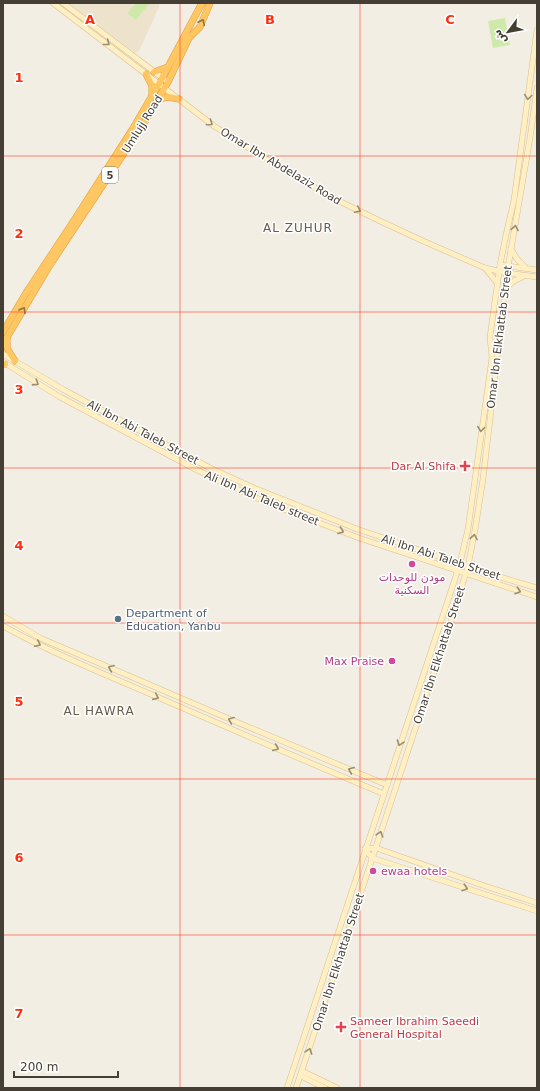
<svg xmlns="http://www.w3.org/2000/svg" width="540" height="1091" viewBox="0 0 540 1091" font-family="'DejaVu Sans','Noto Naskh Arabic',sans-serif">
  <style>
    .education { fill: #ede3cd }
    .green { fill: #cfe9ab }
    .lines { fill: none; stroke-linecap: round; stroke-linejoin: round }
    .secondary-casing { stroke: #d5c292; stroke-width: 6 }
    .highway-casing { stroke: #e29c2f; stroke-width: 7 }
    .secondary { stroke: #ffefc2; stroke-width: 5 }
    .highway { stroke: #ffc763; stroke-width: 6 }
    .oneway { stroke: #8f7547 }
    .oneway2 { stroke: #998e74 }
    .grid { fill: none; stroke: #ff2d0f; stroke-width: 1; stroke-opacity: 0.55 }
    .health-dot { fill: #e0444e; stroke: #fff; stroke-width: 1.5 }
    .hotel-dot { fill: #d1479c; stroke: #fff; stroke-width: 1.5 }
    .service-dot { fill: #5c6f8a; stroke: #fff; stroke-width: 1.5 }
    .labels { text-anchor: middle; stroke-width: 3; stroke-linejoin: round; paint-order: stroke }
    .shield { fill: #fff; stroke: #7d7871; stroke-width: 1 }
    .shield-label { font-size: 10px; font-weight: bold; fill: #453e34 }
    .street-label { font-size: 11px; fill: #453e34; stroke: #fff }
    .health-label { font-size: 11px; fill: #be3a42; stroke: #fff; text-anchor: end }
    .hotel-label { font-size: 11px; fill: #b23c85; stroke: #fff }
    .service-label { font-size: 11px; fill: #4e5e75; stroke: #fff; text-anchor: start }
    .neighbourhood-label { font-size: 12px; letter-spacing: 1px; fill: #685c4b; stroke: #fff }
    .grid-label { font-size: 13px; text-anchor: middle; font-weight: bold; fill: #ff2d0f; stroke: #fff; stroke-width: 3; stroke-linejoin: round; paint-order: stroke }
  </style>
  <rect width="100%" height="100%" fill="#f3eee4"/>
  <polygon class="education" points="69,3 159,3 159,7 139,51 135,53"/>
  <g class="green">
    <polygon points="136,3 149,4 136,20 127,13"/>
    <polygon points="505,18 510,45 493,48 488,21"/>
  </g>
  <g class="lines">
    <defs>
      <g id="secondary">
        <polyline points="53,3 214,126 268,160 303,181 341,202 380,221 423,241 485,268 507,273 537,277"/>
        <polyline points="63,3 168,82"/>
        <polyline points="511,249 517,259 526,268"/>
        <polyline points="500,265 537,270"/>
        <polyline points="485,268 498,284"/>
        <polyline points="505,289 514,281 524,276"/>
        <polyline points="3,354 20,364 64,390 210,468 254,488 357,529 500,577 537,588"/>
        <polyline points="3,362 60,397 195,469 230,486 275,506 359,538 537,597"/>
        <polyline points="3,616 40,638 134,678 227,718 387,785"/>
        <path d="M3,626c49,27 101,48 152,70 76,33 152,66 229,98"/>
        <polyline points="365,849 372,858 537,911"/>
        <polyline points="365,849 376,848 476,883 537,903"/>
        <polyline points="302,1071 337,1088"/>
        <polyline points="301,1076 325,1088"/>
        <polyline points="287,1088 455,579 460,563 468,529 492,358 490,337 500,265 506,235 514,200 537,30"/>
        <polyline points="296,1088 453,615 468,566 475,530 483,479 507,273 530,138 537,88"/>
      </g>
      <g id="highway">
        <polyline points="154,72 168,67"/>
        <polyline points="146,74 152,86 152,95"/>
        <polyline points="158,99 168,97 179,99"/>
        <polyline points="3,332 26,293 75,219 132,130 159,84 202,3"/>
        <polyline points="7,338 7,348 15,361"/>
        <polyline points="3,344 50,265 146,120 168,82 189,38 200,27 210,3"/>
        <polyline points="3,364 5,364"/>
      </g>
    </defs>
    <use href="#secondary" class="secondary-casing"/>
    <use href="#highway" class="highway-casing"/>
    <use href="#secondary" class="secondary"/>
    <use href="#highway" class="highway"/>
  </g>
  <defs><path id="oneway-chevron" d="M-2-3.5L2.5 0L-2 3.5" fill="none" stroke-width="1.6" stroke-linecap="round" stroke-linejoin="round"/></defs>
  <g class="oneway">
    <use href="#oneway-chevron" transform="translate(202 22) rotate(-63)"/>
    <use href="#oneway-chevron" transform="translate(23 310) rotate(-59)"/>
  </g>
  <g class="oneway2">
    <use href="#oneway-chevron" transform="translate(107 43) rotate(38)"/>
    <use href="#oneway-chevron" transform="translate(528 97) rotate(98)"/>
    <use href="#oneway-chevron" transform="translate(210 123) rotate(35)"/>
    <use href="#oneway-chevron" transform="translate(358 210) rotate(26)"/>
    <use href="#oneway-chevron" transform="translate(515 228) rotate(-80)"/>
    <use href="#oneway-chevron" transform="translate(36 383) rotate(32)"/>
    <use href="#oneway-chevron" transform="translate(481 429) rotate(98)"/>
    <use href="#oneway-chevron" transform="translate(341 531) rotate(21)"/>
    <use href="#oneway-chevron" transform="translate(474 537) rotate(-80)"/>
    <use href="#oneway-chevron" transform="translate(518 591) rotate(18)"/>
    <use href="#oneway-chevron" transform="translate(38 644) rotate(25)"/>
    <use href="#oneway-chevron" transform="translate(111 668) rotate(-158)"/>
    <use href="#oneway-chevron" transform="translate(156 697) rotate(24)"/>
    <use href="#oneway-chevron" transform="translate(231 720) rotate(-157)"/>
    <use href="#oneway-chevron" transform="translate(400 743) rotate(108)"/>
    <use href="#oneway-chevron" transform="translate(276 748) rotate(23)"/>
    <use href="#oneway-chevron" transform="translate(351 770) rotate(-157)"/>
    <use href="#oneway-chevron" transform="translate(380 834) rotate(-72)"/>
    <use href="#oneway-chevron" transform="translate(465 888) rotate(18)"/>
    <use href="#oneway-chevron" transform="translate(309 1051) rotate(-72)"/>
  </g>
  <path class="grid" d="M180,3v1085M360,3v1085M3,156h534M3,312h534M3,468h534M3,623h534M3,779h534M3,935h534"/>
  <g class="health-dot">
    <path d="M463 460h4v4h4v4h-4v4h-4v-4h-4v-4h4z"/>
    <path d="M339 1021h4v4h4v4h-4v4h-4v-4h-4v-4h4z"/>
  </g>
  <g class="hotel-dot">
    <circle cx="412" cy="564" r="4"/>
    <circle cx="392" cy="661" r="4"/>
    <circle cx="373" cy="871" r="4"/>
  </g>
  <circle class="service-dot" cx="118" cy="619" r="4"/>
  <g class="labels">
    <rect class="shield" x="102" y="167" width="16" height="16" rx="3"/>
    <g class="shield-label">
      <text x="110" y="179">5</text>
    </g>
    <g class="street-label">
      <text transform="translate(142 124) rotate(-58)" y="4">Umlujj Road</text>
      <text transform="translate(281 166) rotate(31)" y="4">Omar Ibn Abdelaziz Road</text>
      <text transform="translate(499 337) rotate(-83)" y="4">Omar Ibn Elkhattab Street</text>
      <text transform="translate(143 432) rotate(28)" y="4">Ali Ibn Abi Taleb Street</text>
      <text transform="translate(262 498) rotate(23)" y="4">Ali Ibn Abi Taleb street</text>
      <text transform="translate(441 557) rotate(18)" y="4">Ali Ibn Abi Taleb Street</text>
      <text transform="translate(439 655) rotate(-72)" y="4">Omar Ibn Elkhattab Street</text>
      <text transform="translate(338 962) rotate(-72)" y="4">Omar Ibn Elkhattab Street</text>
    </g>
    <g class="health-label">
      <text x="456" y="470">Dar Al Shifa</text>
      <text x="350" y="1025" text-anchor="start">Sameer Ibrahim Saeedi<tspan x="350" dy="13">General Hospital</tspan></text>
    </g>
    <g class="hotel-label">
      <text x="412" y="581">مودن للوحدات<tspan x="412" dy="13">السكنية</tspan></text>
      <text x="384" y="665" text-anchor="end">Max Praise</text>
      <text x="381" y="875" text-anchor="start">ewaa hotels</text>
    </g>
    <g class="service-label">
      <text x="126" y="617">Department of<tspan x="126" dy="13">Education, Yanbu</tspan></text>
    </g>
    <g class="neighbourhood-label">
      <text x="298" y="232">AL ZUHUR</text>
      <text x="99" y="715">AL HAWRA</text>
    </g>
  </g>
  <g class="grid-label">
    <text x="90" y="24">A</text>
    <text x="270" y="24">B</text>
    <text x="450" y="24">C</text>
    <text x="19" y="82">1</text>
    <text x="19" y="238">2</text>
    <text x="19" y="394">3</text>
    <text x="19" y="550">4</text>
    <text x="19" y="706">5</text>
    <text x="19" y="862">6</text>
    <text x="19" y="1018">7</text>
  </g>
  <rect width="540" height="1091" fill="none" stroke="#453e34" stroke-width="8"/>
  <g transform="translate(508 32) rotate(238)" stroke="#ffffff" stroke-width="3" paint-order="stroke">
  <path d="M0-3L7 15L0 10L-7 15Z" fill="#453e34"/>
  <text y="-6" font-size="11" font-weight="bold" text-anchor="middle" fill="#453e34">ش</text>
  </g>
  <path d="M14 1071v6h104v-6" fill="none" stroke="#453e34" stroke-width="2"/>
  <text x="20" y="1071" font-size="12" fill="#453e34" stroke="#ffffff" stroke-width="3" paint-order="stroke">200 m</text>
</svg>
